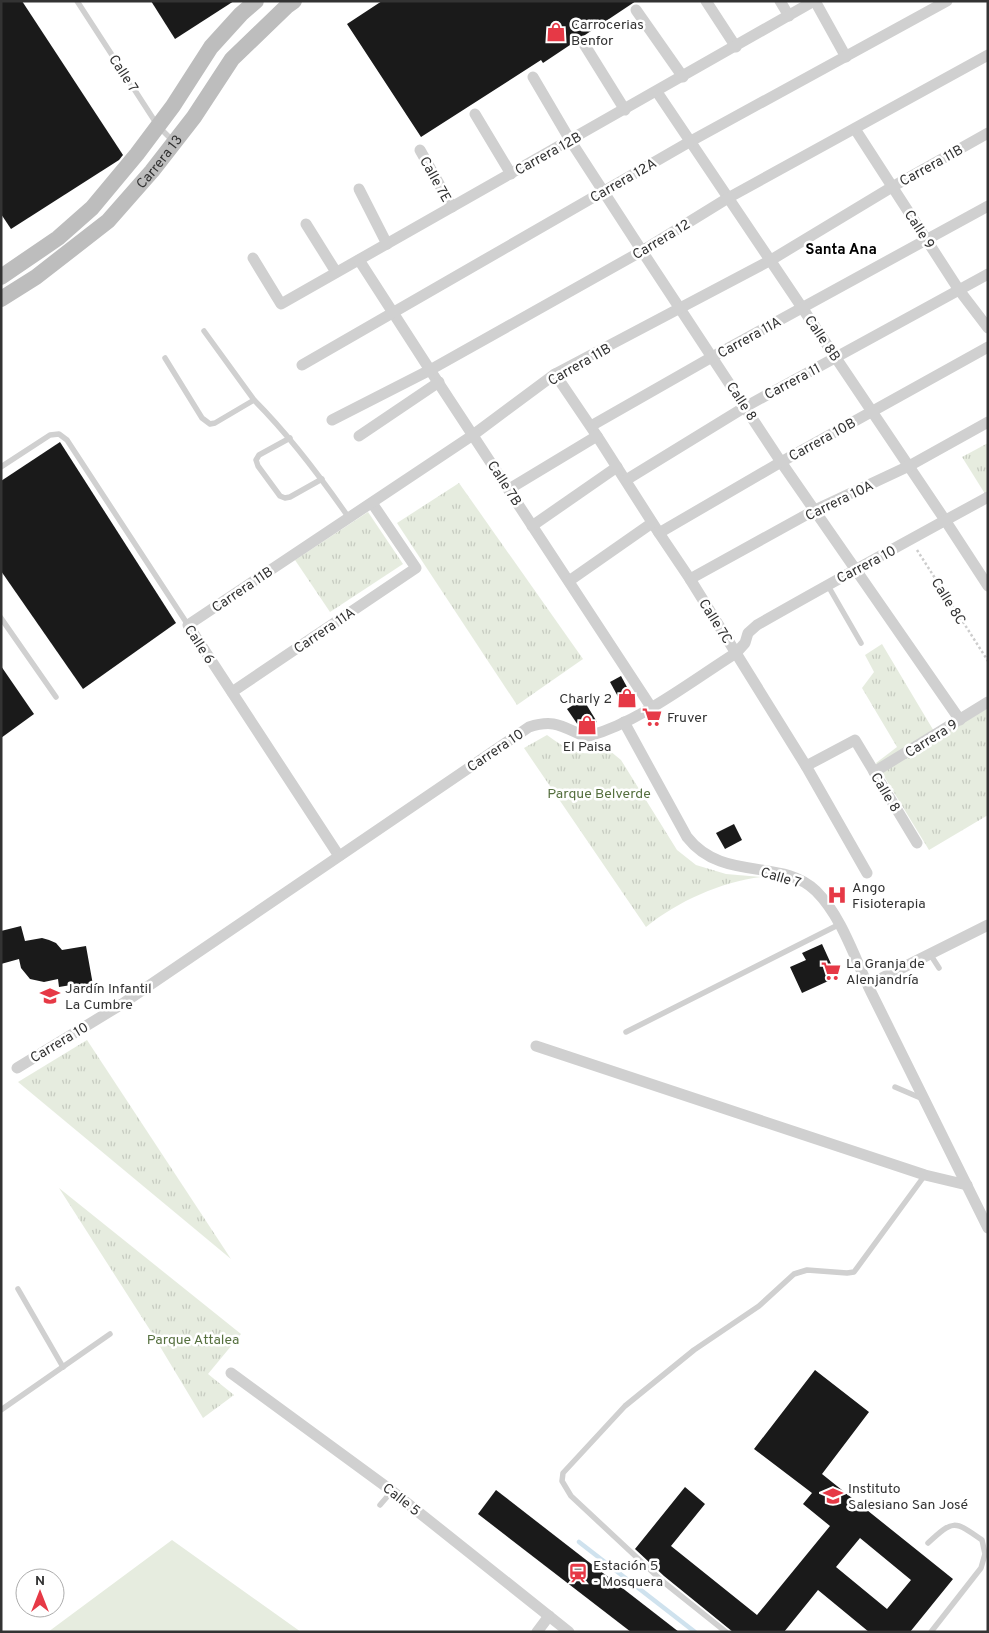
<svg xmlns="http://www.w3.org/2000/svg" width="989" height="1633" viewBox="0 0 989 1633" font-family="Overpass,sans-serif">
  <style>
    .grass { fill: #e6ecdf }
    .park { fill: url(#park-tufts) }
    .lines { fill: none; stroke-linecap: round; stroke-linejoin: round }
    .stream { stroke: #cfe2ee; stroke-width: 4.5 }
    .building { fill: #1a1a1a; fill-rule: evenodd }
    .path { stroke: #cdcdcd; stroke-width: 2.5; stroke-dasharray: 2.5 2.5; stroke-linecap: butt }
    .lane { stroke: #d0d0d0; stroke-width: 5.5 }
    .street { stroke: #d0d0d0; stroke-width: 11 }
    .secondary { stroke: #bdbdbd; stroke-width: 16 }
    .labels { text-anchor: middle; stroke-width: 5; stroke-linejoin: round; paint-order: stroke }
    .poi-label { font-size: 14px; fill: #333; stroke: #fff; text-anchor: start }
    .street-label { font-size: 14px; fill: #333; stroke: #fff }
    .park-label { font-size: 14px; fill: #56703f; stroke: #fff }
    .neighbourhood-label { font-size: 15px; font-weight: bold; fill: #000; stroke: #fff }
  </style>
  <defs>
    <pattern id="park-tufts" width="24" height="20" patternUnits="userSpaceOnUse" patternTransform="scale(1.25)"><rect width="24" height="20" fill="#e6ecdf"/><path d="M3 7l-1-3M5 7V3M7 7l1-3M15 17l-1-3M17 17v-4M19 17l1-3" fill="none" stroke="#c6cbc0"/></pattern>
  </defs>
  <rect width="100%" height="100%" fill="#fff"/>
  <polygon class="grass" points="172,1540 301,1632 48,1632"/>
  <g class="park">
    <polygon points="988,443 988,497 987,497 962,457"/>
    <polygon points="459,483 583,659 517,705 397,523"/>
    <polygon points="368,512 403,564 330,612 295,560"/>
    <polygon points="882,644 938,738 988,708 988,815 929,850 876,763 897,747 862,688 874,672 865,655"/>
    <path d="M547,735c27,19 30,21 63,16l11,9 56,90 19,15 30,9 35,3c-40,5 -83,24 -115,50l-122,-179z"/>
    <polygon points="87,1040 231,1259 18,1082"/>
    <polygon points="59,1188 241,1334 208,1374 234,1395 203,1418 150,1330"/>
  </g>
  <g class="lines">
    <polyline class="stream" points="579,1542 695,1632"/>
  </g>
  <g class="building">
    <polygon points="1,1 22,1 123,155 119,160 11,229 1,214"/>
    <polygon points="151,1 234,1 175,39"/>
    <polygon points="382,1 636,1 543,63 541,60 421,137 347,24"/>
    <polygon points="60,442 176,623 83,689 1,571 1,481"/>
    <polygon points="1,666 34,714 1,738"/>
    <polygon points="621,676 633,698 622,704 610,682"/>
    <polygon points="583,699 597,722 586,728 578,725 567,709"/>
    <polygon points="734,824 742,840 725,849 716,833"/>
    <polygon points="21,926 25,941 42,938 49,940 56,943 62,950 86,946 93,985 72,988 71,985 59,987 58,979 44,982 30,979 21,968 19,959 1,964 1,931"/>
    <polygon points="822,944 837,977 802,993 790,967 806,960 802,953"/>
    <path d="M815,1370l54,42 -47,62 131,105 -43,53h-41l-51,-42 -34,42h-51l-69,-56 -29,-27 50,-62 20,17 -34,42 86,69 73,-89 -27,-22 9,-11 -58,-44zM860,1538l51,42 -24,29 -51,-42z"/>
    <polygon points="496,1490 679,1632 631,1632 478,1514"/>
  </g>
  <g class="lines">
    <polyline class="path" points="917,550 988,661"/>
    <g class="lane">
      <polyline points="77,1 158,126 173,141"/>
      <polyline points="204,331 254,400"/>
      <path d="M165,358l37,60 8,6 5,-1 39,-23c36,36 66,76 95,118"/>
      <polyline points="290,438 259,455 256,460 258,466 280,496 285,498 290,497 322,479"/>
      <polyline points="1,467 50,435 59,434 67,440 188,625"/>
      <polyline points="827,584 861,643"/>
      <polyline points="1,618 56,697"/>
      <polyline points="930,954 939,968"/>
      <polyline points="626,1032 840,924"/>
      <polyline points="895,1087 923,1099"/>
      <polyline points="18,1289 63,1367"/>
      <polyline points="1,1410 110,1334"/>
      <polyline points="380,1505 392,1491"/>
      <path d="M928,1543c25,-23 26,-23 54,-3l3,14 -4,14 -50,64"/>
      <polyline points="726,1632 661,1580 571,1496 562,1481 563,1473 625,1406 694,1350 759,1306 794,1274 807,1270 847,1273 854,1272 925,1175"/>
    </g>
    <g class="street">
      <polyline points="706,1 736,47"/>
      <polyline points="780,1 789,16"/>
      <polyline points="815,1 846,57"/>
      <polyline points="636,10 683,77"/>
      <polyline points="584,44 625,110"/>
      <polyline points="533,77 570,140 642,251 781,462 960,720"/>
      <polyline points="657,92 945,520 988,586"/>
      <polyline points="475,114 511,174"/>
      <polyline points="855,129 959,290 988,328"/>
      <polyline points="420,150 452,207"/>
      <polyline points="359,189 387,244"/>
      <polyline points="306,224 336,272"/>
      <polyline points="253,258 281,304 814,1"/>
      <polyline points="359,260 430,370 651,707"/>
      <polyline points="302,365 691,141 947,1"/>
      <polyline points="555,374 597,436 659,533 690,579 806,766 867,873"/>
      <polyline points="332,420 430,370 642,251 728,198 988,55"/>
      <polyline points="591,426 712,357 988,206"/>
      <polyline points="359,436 439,382"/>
      <polyline points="626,480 745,407 988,274"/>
      <polyline points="509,489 597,436"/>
      <polyline points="532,526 617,467"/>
      <polyline points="659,533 781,462 988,347"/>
      <polyline points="690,579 815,510 909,466 988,422"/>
      <polyline points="569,581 652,523"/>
      <polyline points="232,692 416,568 372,503"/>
      <path d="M624,722l63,115c36,46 94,20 129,54 27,27 39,69 56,103 38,78 77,156 116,234"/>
      <polyline points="806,766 855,740 917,843"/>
      <polyline points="874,772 988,702"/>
      <polyline points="339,856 188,625 473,435 555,374 771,260 892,187 988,133"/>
      <polyline points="868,985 988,925"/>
      <polyline points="536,1046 925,1175 967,1185"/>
      <path d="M17,1068l105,-64 407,-277c25,-8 32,-1 55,9h5c52,-15 101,-54 147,-83l9,-10 3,-10 9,-8c77,-44 154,-86 231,-128"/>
      <polyline points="231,1373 392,1491 569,1632"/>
      <polyline points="537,1632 549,1616"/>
    </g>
    <g class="secondary">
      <polyline points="1,277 58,238 92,208 137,154 173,106 211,47 241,14 256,1"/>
      <path id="s1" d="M1,299l35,-22 72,-56 44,-50 42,-54 38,-58 55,-53 7,-5"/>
    </g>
  </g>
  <defs>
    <symbol id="shop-bare" viewBox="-9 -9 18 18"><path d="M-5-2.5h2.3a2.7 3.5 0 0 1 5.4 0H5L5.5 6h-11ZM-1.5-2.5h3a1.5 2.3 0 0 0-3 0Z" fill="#e63946" stroke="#fff" stroke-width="2.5" paint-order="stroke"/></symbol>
    <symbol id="supermarket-bare" viewBox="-9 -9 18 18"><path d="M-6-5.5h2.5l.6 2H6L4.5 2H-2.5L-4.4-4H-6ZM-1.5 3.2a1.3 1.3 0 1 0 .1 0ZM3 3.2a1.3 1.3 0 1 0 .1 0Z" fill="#e63946" stroke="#fff" stroke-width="2.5" paint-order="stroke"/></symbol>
    <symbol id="hospital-bare" viewBox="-9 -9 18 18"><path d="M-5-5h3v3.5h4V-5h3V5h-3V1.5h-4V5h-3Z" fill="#e63946" stroke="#fff" stroke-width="2.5" paint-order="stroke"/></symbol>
    <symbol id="school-bare" viewBox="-9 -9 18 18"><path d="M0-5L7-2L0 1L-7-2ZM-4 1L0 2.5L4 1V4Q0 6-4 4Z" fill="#e63946" stroke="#fff" stroke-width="2.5" paint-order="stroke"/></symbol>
    <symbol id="station-bare" viewBox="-9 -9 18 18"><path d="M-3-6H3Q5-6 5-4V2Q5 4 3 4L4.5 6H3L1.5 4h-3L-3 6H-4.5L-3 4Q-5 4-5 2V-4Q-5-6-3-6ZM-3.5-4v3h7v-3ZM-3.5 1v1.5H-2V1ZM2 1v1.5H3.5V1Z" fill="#e63946" stroke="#fff" stroke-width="2.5" paint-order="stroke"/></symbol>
  </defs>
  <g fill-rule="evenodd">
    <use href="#shop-bare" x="542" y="18" width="28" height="28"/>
    <use href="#shop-bare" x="613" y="684" width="28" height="28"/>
    <use href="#supermarket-bare" x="638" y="703" width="28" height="28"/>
    <use href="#shop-bare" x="573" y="711" width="28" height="28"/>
    <use href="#hospital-bare" x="823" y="881" width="28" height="28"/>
    <use href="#supermarket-bare" x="817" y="957" width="28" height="28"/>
    <use href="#school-bare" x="36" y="982" width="28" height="28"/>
    <use href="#school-bare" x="819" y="1482" width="28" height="28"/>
    <use href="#station-bare" x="564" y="1559" width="28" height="28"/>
  </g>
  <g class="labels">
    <g class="poi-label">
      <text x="571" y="29">Carrocerias<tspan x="571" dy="16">Benfor</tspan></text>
      <text x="612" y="703" text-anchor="end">Charly 2</text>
      <text x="667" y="722">Fruver</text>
      <text x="587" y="751" text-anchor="middle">El Paisa</text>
      <text x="852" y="892">Ango<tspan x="852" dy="16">Fisioterapia</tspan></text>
      <text x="846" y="968">La Granja de<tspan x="846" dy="16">Alenjandría</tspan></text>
      <text x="65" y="993">Jardín Infantil<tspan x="65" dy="16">La Cumbre</tspan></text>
      <text x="848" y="1493">Instituto<tspan x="848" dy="16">Salesiano San José</tspan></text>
      <text x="593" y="1570">Estación 5<tspan x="593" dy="16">- Mosquera</tspan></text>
    </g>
    <g class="street-label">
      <text transform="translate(124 73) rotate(57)" y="5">Calle 7</text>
      <text transform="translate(548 153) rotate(-29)" y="5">Carrera 12B</text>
      <text dy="5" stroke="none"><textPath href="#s1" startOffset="211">Carrera 13</textPath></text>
      <text transform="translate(931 165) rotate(-29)" y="5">Carrera 11B</text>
      <text transform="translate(436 179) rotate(61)" y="5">Calle 7E</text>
      <text transform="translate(623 180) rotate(-30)" y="5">Carrera 12A</text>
      <text transform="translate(920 229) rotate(57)" y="5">Calle 9</text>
      <text transform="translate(661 239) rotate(-31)" y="5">Carrera 12</text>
      <text transform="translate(749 337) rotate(-29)" y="5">Carrera 11A</text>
      <text transform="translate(823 338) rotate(56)" y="5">Calle 8B</text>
      <text transform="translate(579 364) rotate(-30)" y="5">Carrera 11B</text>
      <text transform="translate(792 381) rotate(-28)" y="5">Carrera 11</text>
      <text transform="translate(742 401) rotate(57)" y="5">Calle 8</text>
      <text transform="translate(822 439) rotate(-29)" y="5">Carrera 10B</text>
      <text transform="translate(505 483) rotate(57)" y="5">Calle 7B</text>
      <text transform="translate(839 500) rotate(-26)" y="5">Carrera 10A</text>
      <text transform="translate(866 564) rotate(-28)" y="5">Carrera 10</text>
      <text transform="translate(242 589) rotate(-34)" y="5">Carrera 11B</text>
      <text transform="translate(949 601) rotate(58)" y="5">Calle 8C</text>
      <text transform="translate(716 621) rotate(58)" y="5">Calle 7C</text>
      <text transform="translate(324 630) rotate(-34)" y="5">Carrera 11A</text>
      <text transform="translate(200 644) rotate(57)" y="5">Calle 6</text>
      <text transform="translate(931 738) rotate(-32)" y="5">Carrera 9</text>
      <text transform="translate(495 750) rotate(-34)" y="5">Carrera 10</text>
      <text transform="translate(886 792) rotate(59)" y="5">Calle 8</text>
      <text transform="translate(781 877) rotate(16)" y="5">Calle 7</text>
      <text transform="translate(59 1042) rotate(-31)" y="5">Carrera 10</text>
      <text transform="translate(402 1499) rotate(38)" y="5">Calle 5</text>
    </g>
    <g class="park-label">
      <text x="599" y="798">Parque Belverde</text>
      <text x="193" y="1344">Parque Attalea</text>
    </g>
    <g class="neighbourhood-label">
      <text x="841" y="254">Santa Ana</text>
    </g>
  </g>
  <rect width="989" height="1633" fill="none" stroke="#333333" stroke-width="5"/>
  <g transform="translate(40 1593)"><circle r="24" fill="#ffffff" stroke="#adadad"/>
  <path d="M0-4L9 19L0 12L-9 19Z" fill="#e63946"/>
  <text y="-8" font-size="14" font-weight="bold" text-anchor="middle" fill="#333333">N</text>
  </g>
</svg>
